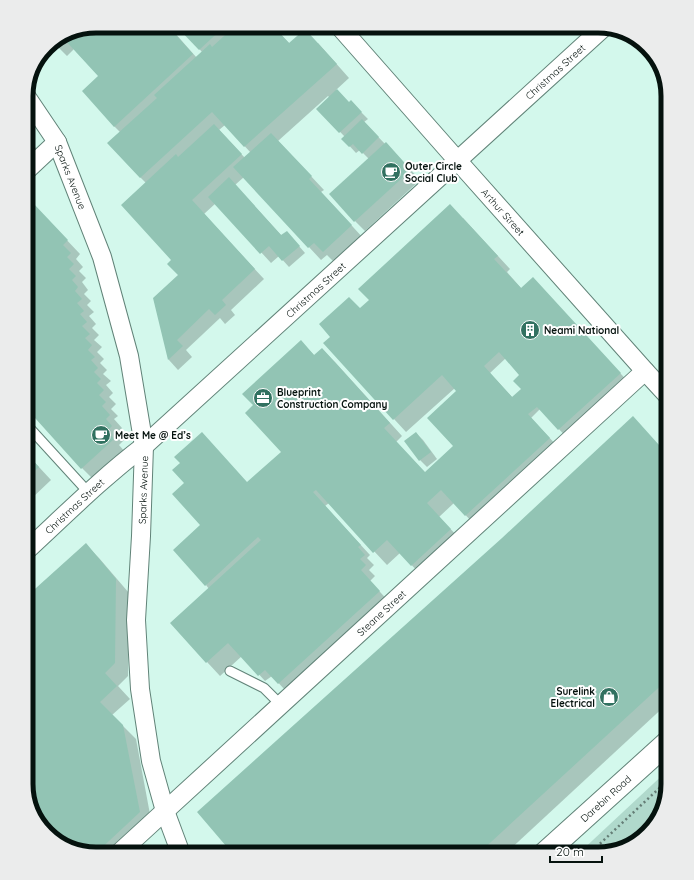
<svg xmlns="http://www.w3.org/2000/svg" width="694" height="880" viewBox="0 0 694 880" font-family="Quicksand,sans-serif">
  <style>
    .green { fill: #b0d9cc }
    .shadow { fill: #0003; fill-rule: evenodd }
    .building { fill: #92c4b4; fill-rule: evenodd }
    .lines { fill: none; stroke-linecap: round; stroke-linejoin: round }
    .lane-casing { stroke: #618378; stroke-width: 11 }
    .street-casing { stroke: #618378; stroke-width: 20 }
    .primary-casing { stroke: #618378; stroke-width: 24 }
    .path { stroke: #647c75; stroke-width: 2.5; stroke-dasharray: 2 3; stroke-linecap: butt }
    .lane { stroke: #fff; stroke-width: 9 }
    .street { stroke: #fff; stroke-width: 18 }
    .primary { stroke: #fff; stroke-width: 22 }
    .labels { text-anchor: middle; stroke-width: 4; stroke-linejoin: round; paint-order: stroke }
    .street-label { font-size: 10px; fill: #05120e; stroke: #fff }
    .poi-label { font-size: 10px; font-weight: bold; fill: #05120e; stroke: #fff; text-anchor: start }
    .rim { fill: none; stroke: #05120e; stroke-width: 5 }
  </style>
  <rect width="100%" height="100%" fill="#d3f8ec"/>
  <polygon class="green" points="668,770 668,784 659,819 637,842 598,854 578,854"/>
  <g class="shadow">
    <path d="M96,26h177l17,18 28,-1 31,35 -13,12 13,13 8,5 11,11 -4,3 21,22 10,9 25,27 -55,51 -10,-10 14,-62 -9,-9 -4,3 -13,-14 2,-2 -27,-28 12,-11 -2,-2 -50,45 46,49 -3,2 43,47 -28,25 -9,-9 -6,5 -77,-83 -9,8 47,51 11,3 12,14 -16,14 -10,-11 -8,7 -55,-60 -12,11 60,65 -33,31 4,5 -10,9 -5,-6 -34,32 6,7 -14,13 -9,-10 -15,-62 26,-23 -7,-15 -27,-77 -6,-6 -20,-45 -6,-6 -14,-49 -26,-28 -7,7 -14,-14zM179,27l23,25 -5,6 -23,-26zM225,125l26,28 -6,5 -26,-28z"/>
    <polygon points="26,138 39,151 26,173"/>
    <polygon points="46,218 80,254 76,259 83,267 79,271 86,278 82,282 88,290 84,294 91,301 87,305 94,312 89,316 96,324 92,328 99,335 94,340 102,347 97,352 104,359 100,363 107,370 103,374 111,381 106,385 113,393 109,397 116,404 111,409 118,416 114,419 122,428 118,432 125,439 119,445 126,453 95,481 82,468"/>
    <path d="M463,218l47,51 -3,3 14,16 64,47 48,52 -61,56 -32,-34 -9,9 28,30 -84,77 -21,-22 -15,14 24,25 -39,36 -24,-25 -13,12 -58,-62 -4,3 45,49 -3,3 7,7 -5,5 6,6 -5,5 22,24 -107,85 -13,-14 -7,5 -23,-25 -22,20 -49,-53 38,-34 -3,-4 42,-102 34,-31 -28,-47 47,-63 14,14 7,-7 13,13 67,74 -6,6 29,31 29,-27 4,-55 -3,-3 -49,44 -12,-13 -33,-110zM506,358l15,17 3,19 -11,4 -23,-25z"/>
    <polygon points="416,433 423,440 437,459 427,467 420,460 406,442"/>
    <polygon points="26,453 51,480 31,499 33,502 26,508"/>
    <polygon points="668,455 668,703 505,854 218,854"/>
    <polygon points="86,545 99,558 129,593 128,676 118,686 130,699 112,715 136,739 152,825 121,854 96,854 61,845 38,823 26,784 26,598"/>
  </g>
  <g class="building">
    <polygon points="96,26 168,26 193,54 114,127 82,91 98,76 64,39 56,47 52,43"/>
    <polygon points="176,26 225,26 199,50"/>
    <polygon points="235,26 273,26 289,43 305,29 337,64 244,147 212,112 140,178 107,143 157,98 154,95 210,44 212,47"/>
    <polygon points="337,89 349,102 351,100 362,112 339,133 316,109"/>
    <polygon points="362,119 379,137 362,154 353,144 349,147 341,139"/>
    <polygon points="214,124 242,154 192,200 255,269 222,300 226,305 215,315 209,309 177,340 183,346 168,360 153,298 178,275 167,264 171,260 121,205 176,154 178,157"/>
    <polygon points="271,133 312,176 309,179 352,225 323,252 314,243 308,248 233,167"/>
    <polygon points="386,142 411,170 354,222 329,194"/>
    <polygon points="229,177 281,235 287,231 300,246 282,261 269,246 260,254 208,197"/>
    <polygon points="33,203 68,240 63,245 71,253 67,257 74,264 69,269 76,276 72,280 78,287 75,291 82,299 77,303 84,311 80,314 87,322 82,326 90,334 85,338 92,345 88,350 95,357 91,360 98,368 94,372 101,379 97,383 104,390 99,395 106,402 102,406 110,415 106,419 112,426 107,431 114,439 81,469 26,408 26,209"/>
    <path d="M450,204l48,52 -4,3 27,29 12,-11 88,96 -63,57 -21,-23 -9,7 22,24 -85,78 -24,-26 -14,13 24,26 -40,37 -24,-26 -14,13 -57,-63 -3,2 48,53 -3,2 7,8 -5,4 6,6 -5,5 19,21 -102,93 -13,-14 -7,6 -30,-33 -22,20 -36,-40 91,-83 -3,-3 -53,49 -32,-36 27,-25 -28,-31 12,-11 -12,-13 8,-7 -6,-6 28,-25 45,50 34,-30 -36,-39 8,-8 -11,-11 59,-54 13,15 8,-7 68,75 -6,5 41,44 28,-26 -26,-28 29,-27 -14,-16 -49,45 -70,-77 7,-6 -11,-13 30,-27 11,11 9,-8 -11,-11zM499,352l20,23 -6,6 8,8 -9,8 -28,-31z"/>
    <polygon points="633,416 668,455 668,679 478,854 216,854 226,846 197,812 502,538"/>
    <polygon points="416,432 431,452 419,461 404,441"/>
    <polygon points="26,453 39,467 26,479"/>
    <polygon points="86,543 116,579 115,663 105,673 117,686 100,702 123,725 140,812 95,854 61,845 38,823 26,784 26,597"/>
  </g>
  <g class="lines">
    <defs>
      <g id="lane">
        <polyline points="26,424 89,493"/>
        <polyline points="230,671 264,688 281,705"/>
      </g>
      <g id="street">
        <path id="s1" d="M339,26l118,134 188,211 23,25"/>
        <path id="s2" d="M26,96l31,46 45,115 27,99 15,90 -3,90 -5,84 4,69 11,72 14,50 16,43"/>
        <polyline points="26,171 57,142"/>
        <path id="s3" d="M26,551c39,-36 76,-73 118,-105l460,-419"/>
        <path id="s4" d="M118,854l527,-483"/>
      </g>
      <g id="primary">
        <path id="s5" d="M544,854l124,-112"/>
      </g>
    </defs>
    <use href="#lane" class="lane-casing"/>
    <use href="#street" class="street-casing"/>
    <use href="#primary" class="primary-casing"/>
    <polyline class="path" points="589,854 668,780"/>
    <use href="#lane" class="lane"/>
    <use href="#street" class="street"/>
    <use href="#primary" class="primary"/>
  </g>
  <defs>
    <symbol id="cafe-disc" viewBox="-11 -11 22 22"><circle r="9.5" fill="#317160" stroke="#fff"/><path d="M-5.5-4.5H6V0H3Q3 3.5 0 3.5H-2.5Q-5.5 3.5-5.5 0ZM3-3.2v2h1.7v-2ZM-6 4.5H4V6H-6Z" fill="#fff"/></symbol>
    <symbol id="building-disc" viewBox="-11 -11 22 22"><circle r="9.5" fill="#317160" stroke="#fff"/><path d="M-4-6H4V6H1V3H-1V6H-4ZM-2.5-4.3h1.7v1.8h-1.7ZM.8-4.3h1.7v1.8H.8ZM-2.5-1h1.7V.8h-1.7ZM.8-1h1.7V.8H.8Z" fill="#fff"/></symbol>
    <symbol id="office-disc" viewBox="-11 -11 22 22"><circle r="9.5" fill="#317160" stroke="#fff"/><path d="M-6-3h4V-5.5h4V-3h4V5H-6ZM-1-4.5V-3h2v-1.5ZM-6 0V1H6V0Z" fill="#fff"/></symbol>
    <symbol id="shop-disc" viewBox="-11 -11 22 22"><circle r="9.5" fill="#317160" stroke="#fff"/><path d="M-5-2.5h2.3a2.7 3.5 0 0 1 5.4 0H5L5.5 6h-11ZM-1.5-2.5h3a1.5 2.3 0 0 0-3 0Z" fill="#fff"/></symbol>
  </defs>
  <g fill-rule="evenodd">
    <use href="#cafe-disc" x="380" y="161" width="22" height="22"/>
    <use href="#building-disc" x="519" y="319" width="22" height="22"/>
    <use href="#office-disc" x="252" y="387" width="22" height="22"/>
    <use href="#cafe-disc" x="90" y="424" width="22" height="22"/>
    <use href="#shop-disc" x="598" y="686" width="22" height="22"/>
  </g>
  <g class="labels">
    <g class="street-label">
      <text dy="4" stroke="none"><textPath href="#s3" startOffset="714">Christmas Street</textPath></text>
      <text dy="4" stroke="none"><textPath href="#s2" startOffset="93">Sparks Avenue</textPath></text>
      <text dy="4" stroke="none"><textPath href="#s1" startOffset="248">Arthur Street</textPath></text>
      <text dy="4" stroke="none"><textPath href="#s3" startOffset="390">Christmas Street</textPath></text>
      <text transform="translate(143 490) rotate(-88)" y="4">Sparks Avenue</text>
      <text dy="4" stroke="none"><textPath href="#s3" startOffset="66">Christmas Street</textPath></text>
      <text dy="4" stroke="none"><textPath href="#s4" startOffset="357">Steane Street</textPath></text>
      <text dy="4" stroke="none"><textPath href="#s5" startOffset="83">Darebin Road</textPath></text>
    </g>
    <g class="poi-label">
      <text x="405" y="170">Outer Circle<tspan x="405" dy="12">Social Club</tspan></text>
      <text x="544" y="334">Neami National</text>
      <text x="277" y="396">Blueprint<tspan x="277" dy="12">Construction Company</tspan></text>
      <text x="115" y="439">Meet Me @ Ed’s</text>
      <text x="595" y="695" text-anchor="end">Surelink<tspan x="595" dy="12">Electrical</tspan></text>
    </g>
  </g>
  <path d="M0 0H694V880H0ZM96 33H598A63 63 0 0 1 661 96V784A63 63 0 0 1 598 847H96A63 63 0 0 1 33 784V96A63 63 0 0 1 96 33Z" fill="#ebecec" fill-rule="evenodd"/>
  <path class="rim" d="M96 33H598A63 63 0 0 1 661 96V784A63 63 0 0 1 598 847H96A63 63 0 0 1 33 784V96A63 63 0 0 1 96 33Z"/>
  <path d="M550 856v6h52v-6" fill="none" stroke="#05120e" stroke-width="2"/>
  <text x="556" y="856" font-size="12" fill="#05120e" stroke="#ffffff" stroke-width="3" paint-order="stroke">20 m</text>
</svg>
